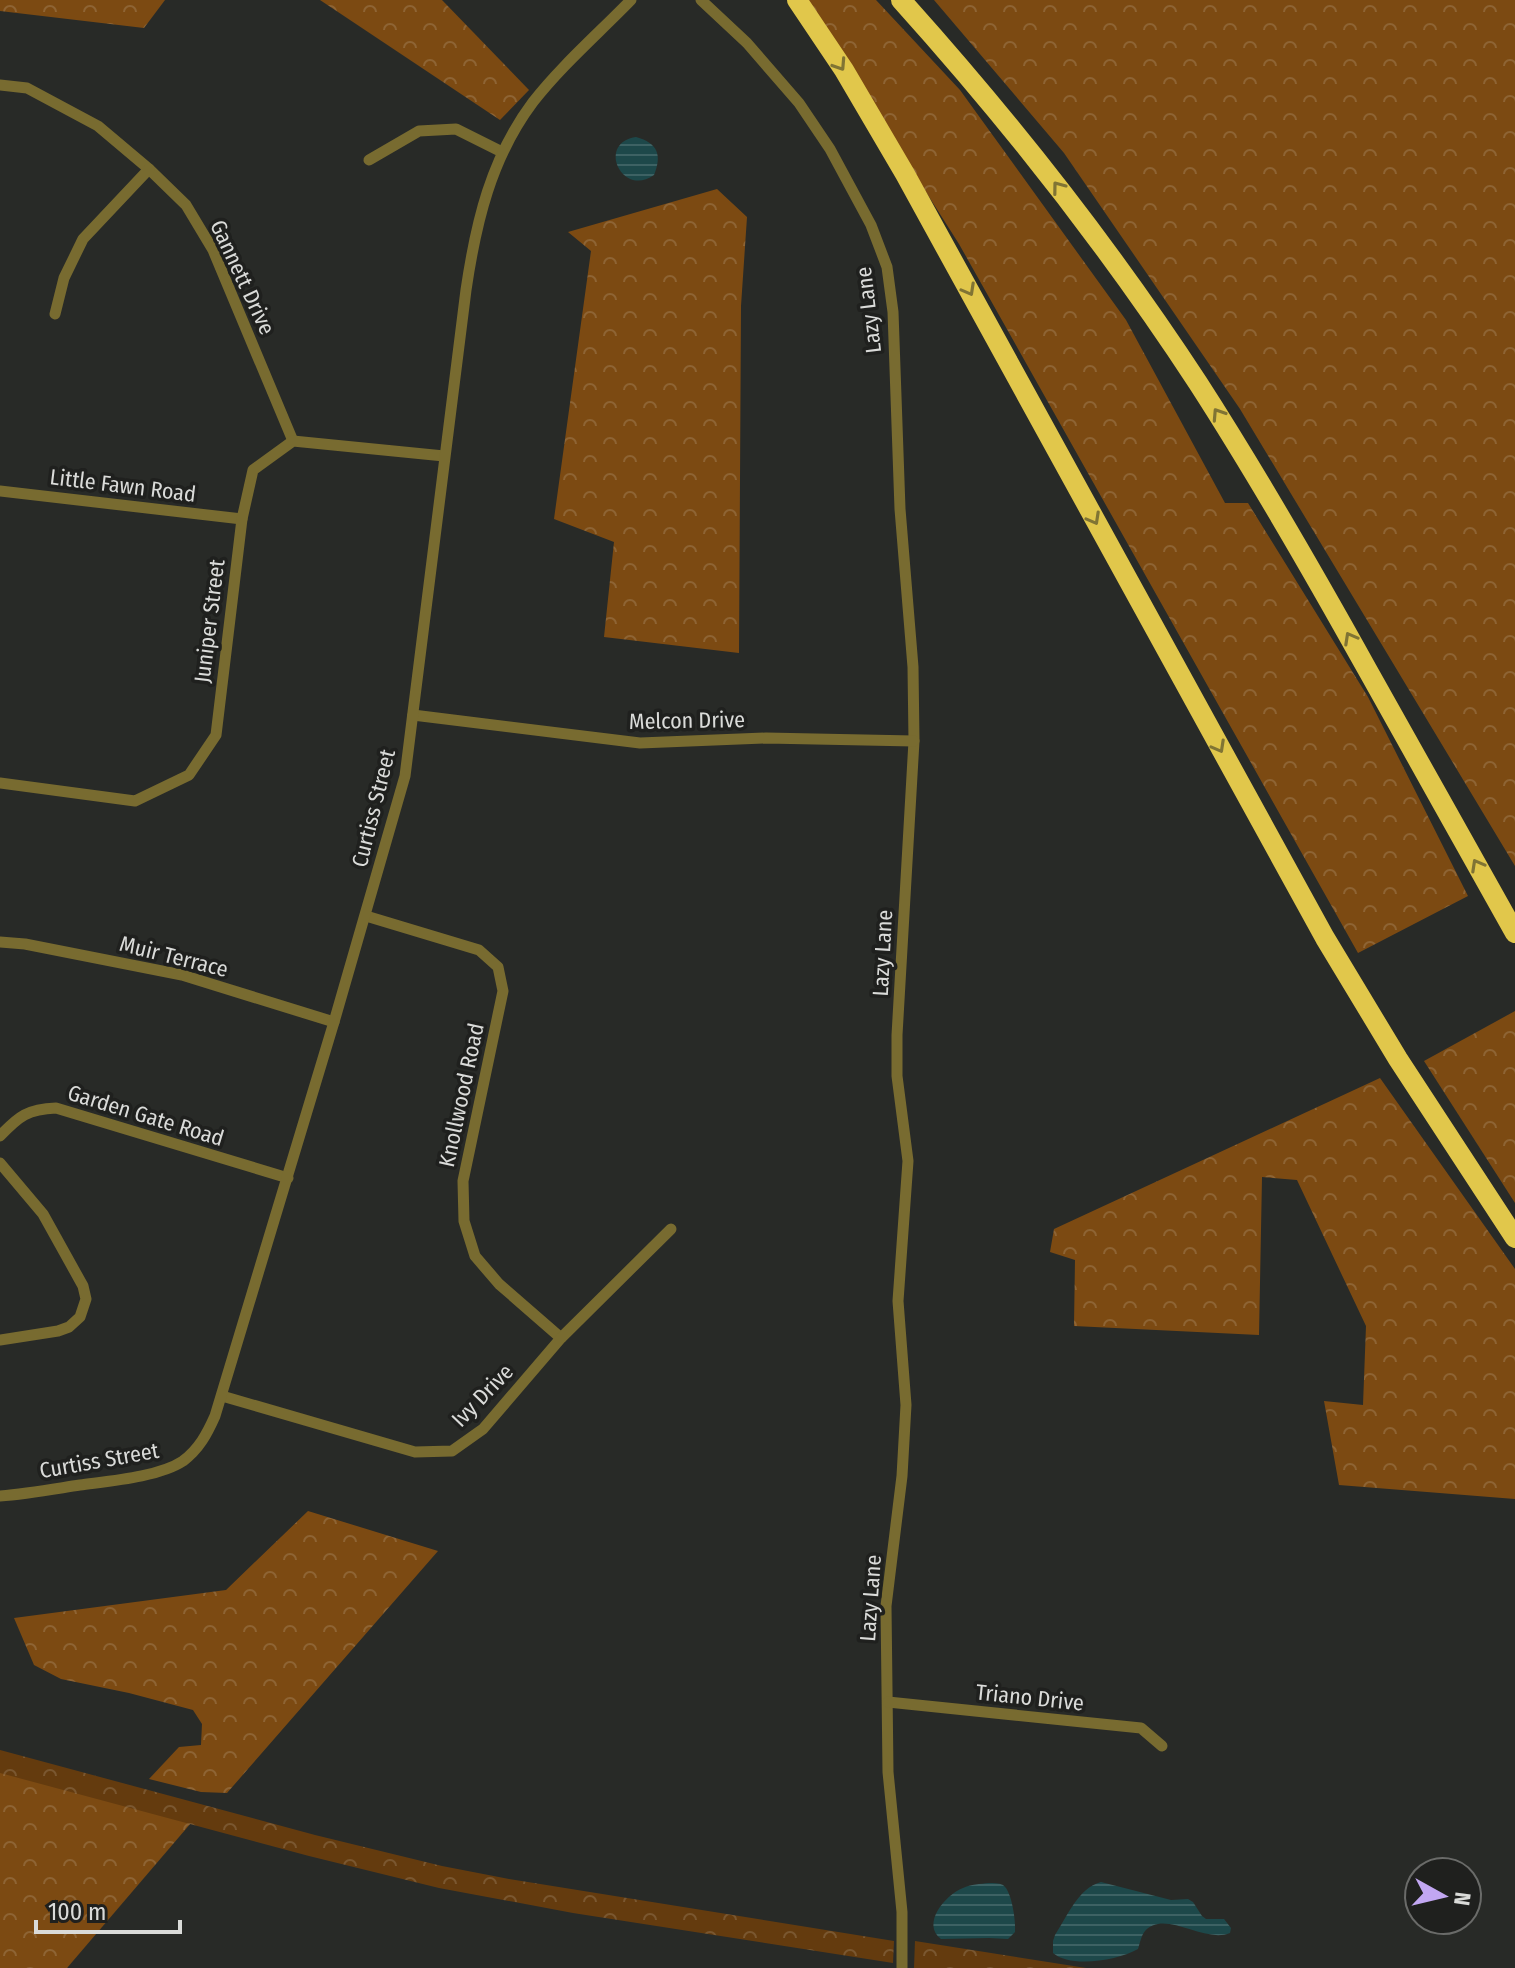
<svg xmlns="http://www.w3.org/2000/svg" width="1515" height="1968" viewBox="0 0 1515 1968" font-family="'Fira Sans Condensed',sans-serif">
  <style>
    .forest { fill: url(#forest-crowns) }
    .park { fill: url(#park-crowns) }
    .water { fill: url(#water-rules) }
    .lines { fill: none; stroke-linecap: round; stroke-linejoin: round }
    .minor { stroke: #786b30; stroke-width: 11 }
    .motorway { stroke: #e1c74b; stroke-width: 20 }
    .oneway { stroke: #807434 }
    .labels { text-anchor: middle; stroke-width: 7; stroke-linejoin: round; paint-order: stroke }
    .street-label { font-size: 22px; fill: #dadbd9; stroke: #1f201e }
  </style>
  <defs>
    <pattern id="forest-crowns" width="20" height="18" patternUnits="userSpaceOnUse" patternTransform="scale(2)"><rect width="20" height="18" fill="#7c4a12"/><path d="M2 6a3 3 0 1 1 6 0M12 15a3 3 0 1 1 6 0" fill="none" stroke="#8e6434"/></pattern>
    <pattern id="park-crowns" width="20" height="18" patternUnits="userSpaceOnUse" patternTransform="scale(2)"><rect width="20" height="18" fill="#643b0e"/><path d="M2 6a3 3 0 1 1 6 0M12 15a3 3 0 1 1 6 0" fill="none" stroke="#7a5730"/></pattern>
    <pattern id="water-rules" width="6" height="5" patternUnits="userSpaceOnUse" patternTransform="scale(2)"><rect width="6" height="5" fill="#1d484a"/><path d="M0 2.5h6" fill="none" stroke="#3d6264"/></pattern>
  </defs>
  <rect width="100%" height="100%" fill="#282a27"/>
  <g class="forest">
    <polygon points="0,0 165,0 144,28 0,11"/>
    <polygon points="320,0 442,0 529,90 500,120"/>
    <polygon points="804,0 876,0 960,90 1126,320 1225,503 1248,503 1368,697 1468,896 1358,953 959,244"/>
    <polygon points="934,0 1515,0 1515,866 1240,409 1064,153"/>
    <polygon points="717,189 747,217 741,306 739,653 604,637 614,542 554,519 591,251 568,232"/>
    <polygon points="1515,1011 1515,1203 1424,1061"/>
    <polygon points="1380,1078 1515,1269 1515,1499 1339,1485 1324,1401 1363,1405 1366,1326 1297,1180 1262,1177 1259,1335 1074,1326 1075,1260 1050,1252 1054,1229"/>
    <polygon points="308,1511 438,1551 227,1793 201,1792 149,1779 179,1747 201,1745 202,1724 193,1710 129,1693 61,1679 34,1665 14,1618 226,1590"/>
    <polygon points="0,1772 191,1823 67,1968 0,1968"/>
  </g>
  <g class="park">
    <polygon points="0,1750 315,1835 442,1866 509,1879 894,1941 893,1963 573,1913 439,1888 309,1856 0,1773"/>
    <polygon points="915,1941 1086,1968 914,1968"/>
  </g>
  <g class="water">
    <path d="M636,137c22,6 26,18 18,38 -32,23 -58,-32 -18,-38z"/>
    <path d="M1101,1882l70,18 17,-1 5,3 9,14 4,3h18l7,9 -1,5c-26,11 -65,-24 -85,-2 -4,5 -5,12 -7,18 -21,12 -68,19 -85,4v-12l2,-6c12,-18 23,-47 46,-53z"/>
    <path d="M989,1883c4,0 10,0 14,2 9,6 13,37 12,47l-7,7 -19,-1 -48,1c-20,-15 4,-44 22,-51 8,-4 17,-4 26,-5z"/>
  </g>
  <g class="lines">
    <g class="minor">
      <polyline points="701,0 747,43 799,103 830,149 871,225 887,267 893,312 900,509 913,667 914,741 897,1035 897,1076 908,1161 898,1301 906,1405 902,1476 886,1606 888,1772 902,1912 902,1968"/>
      <polyline points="0,85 27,88 98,126 149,169 186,205 213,250 293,441"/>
      <polyline points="369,160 419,131 456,129 502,152"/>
      <polyline points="55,314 64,278 83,239 149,169"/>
      <polyline points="0,491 242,519"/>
      <polyline points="413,715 640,743 766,738 914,741"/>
      <polyline points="0,783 135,801 189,775 216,735 242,519 253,470 293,441 444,456"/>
      <polyline points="366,916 479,950 498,967 503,991 463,1181 464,1221 475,1256 499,1284 561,1338"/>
      <polyline points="0,942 25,944 182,975 334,1022"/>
      <path d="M0,1136c19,-20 28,-27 56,-28l232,70"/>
      <polyline points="0,1163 43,1214 83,1286 86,1299 80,1317 69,1327 58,1331 0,1340"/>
      <polyline points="222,1396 415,1452 452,1451 483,1429 561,1338 671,1229"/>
      <path d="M0,1496c27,-2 54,-7 80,-11 29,-4 79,-8 103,-24 16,-12 24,-27 32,-45l119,-394 71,-246 61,-486c10,-68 25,-132 67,-188 29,-37 66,-69 98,-102"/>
      <polyline points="888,1702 1141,1728 1162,1746"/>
    </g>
    <g class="motorway">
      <polyline points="797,0 844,70 905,174 1325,938 1398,1059 1515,1238"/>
      <path d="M901,0c108,120 208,247 297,383 60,93 115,189 169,286 49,88 99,176 148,264"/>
    </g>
  </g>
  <defs><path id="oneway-chevron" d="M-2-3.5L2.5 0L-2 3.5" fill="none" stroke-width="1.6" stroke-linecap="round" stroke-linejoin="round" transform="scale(2)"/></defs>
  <g class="oneway">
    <use href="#oneway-chevron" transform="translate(840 65) rotate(57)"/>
    <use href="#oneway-chevron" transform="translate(1058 187) rotate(-127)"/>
    <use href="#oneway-chevron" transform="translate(969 290) rotate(61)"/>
    <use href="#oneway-chevron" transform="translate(1218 414) rotate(-123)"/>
    <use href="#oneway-chevron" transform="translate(1094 519) rotate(61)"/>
    <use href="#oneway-chevron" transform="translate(1350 638) rotate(-119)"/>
    <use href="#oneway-chevron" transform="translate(1219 747) rotate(61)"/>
    <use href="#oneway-chevron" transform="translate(1477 865) rotate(-119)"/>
  </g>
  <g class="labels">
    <g class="street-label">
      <text transform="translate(243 277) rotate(65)" y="8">Gannett Drive</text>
      <text transform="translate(868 310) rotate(-97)" y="8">Lazy Lane</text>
      <text transform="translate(123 485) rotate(7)" y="8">Little Fawn Road</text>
      <text transform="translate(209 621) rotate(-83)" y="8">Juniper Street</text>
      <text transform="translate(687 720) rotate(-1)" y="8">Melcon Drive</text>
      <text transform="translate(373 808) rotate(-76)" y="8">Curtiss Street</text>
      <text transform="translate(882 953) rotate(-87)" y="8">Lazy Lane</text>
      <text transform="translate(174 956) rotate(14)" y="8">Muir Terrace</text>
      <text transform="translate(461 1095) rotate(-78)" y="8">Knollwood Road</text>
      <text transform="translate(146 1115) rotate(17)" y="8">Garden Gate Road</text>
      <text transform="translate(482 1395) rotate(-46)" y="8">Ivy Drive</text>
      <text transform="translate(99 1460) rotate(-10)" y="8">Curtiss Street</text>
      <text transform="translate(870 1598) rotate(-86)" y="8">Lazy Lane</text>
      <text transform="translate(1030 1697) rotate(6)" y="8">Triano Drive</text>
    </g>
  </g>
  <g transform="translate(1443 1896) rotate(98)"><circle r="38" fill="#1f201e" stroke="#6a6b69" stroke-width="2"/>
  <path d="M0-6L14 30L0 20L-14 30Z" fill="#c2a7f2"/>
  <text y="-12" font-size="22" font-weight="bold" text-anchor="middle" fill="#dadbd9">N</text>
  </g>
  <path d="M36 1920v12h144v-12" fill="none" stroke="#dadbd9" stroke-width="4"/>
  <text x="48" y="1920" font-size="24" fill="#dadbd9" stroke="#1f201e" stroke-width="6" paint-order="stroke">100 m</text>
</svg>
